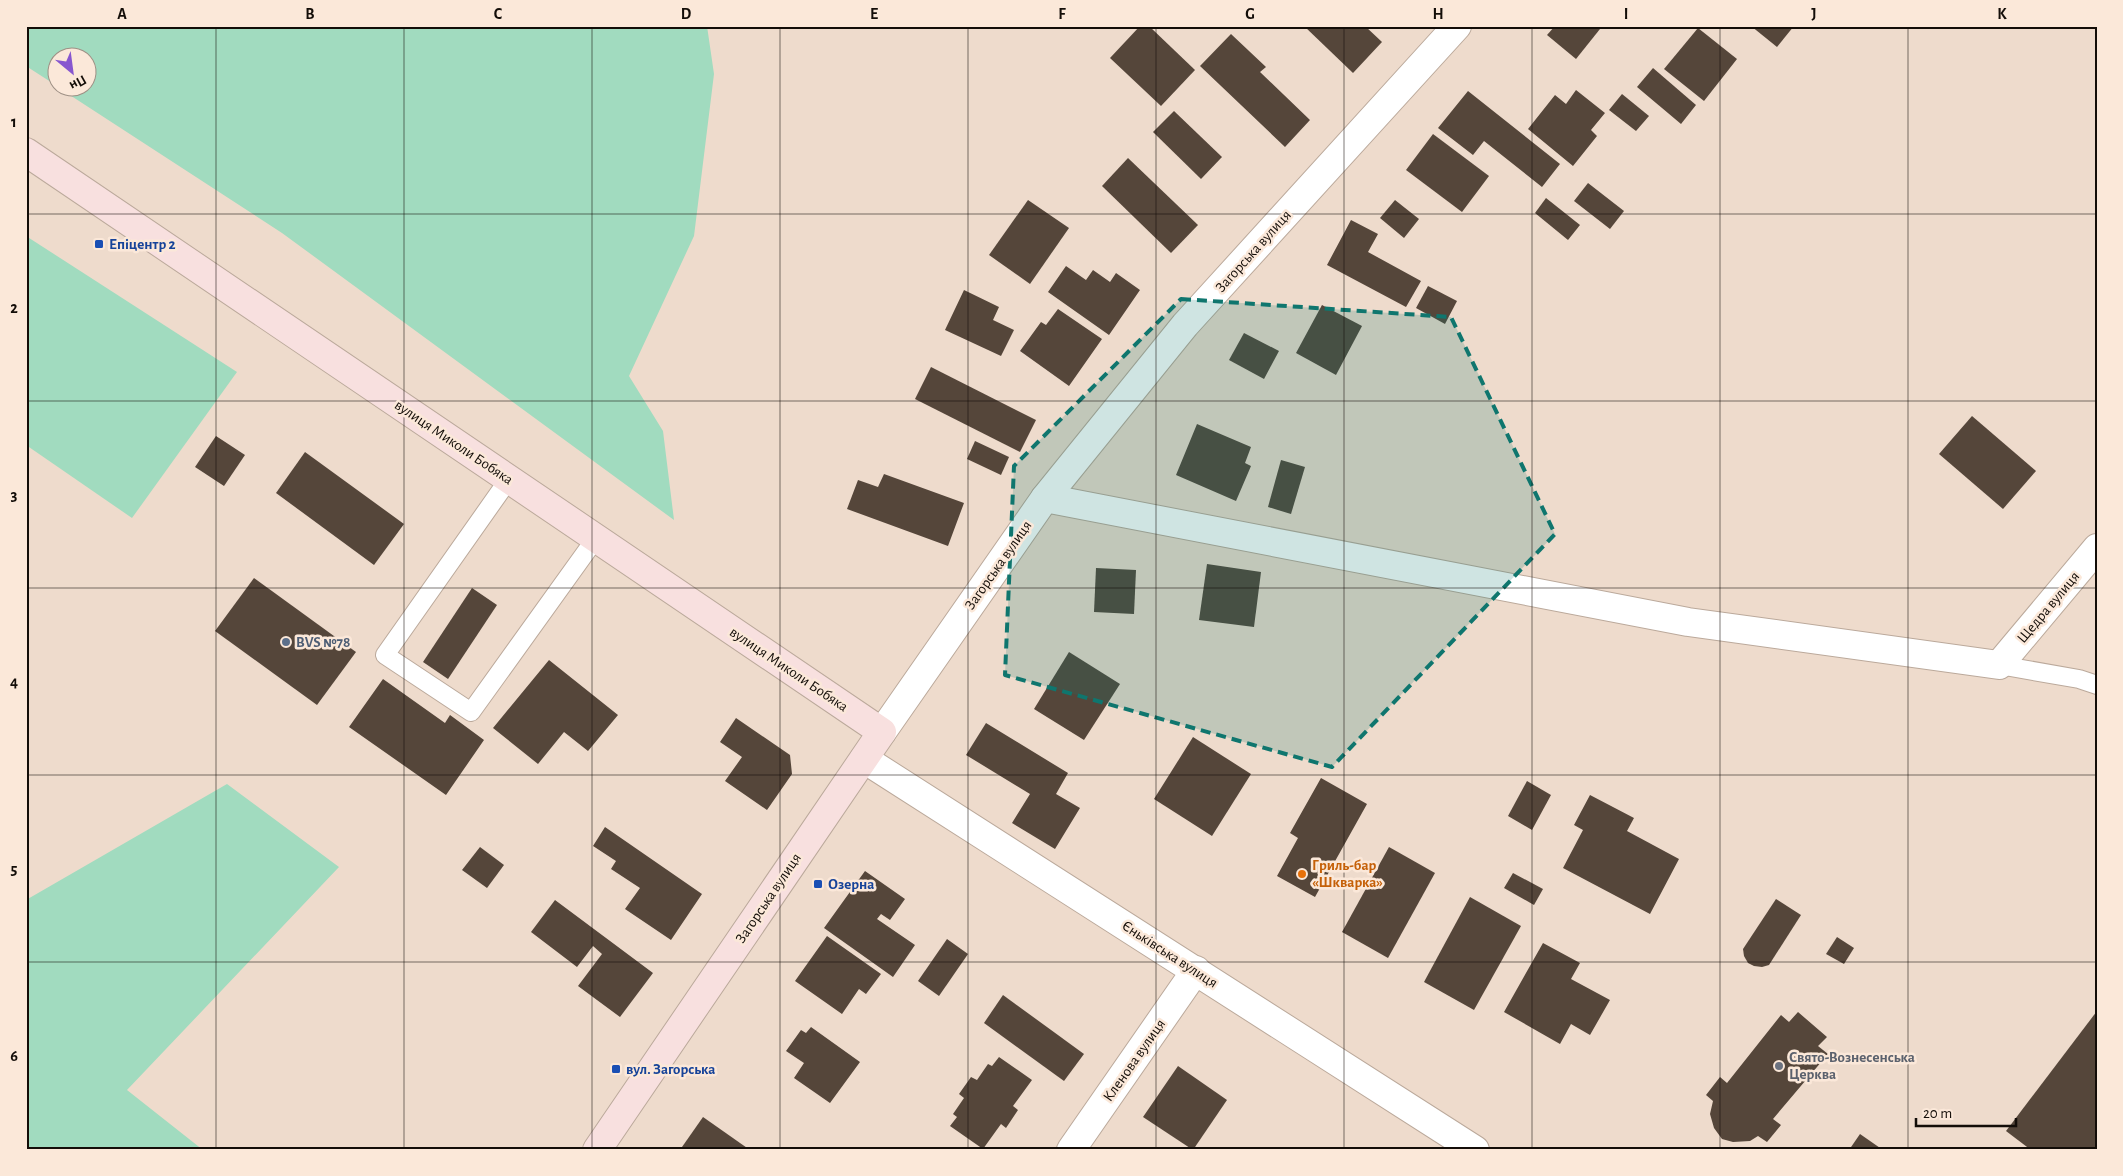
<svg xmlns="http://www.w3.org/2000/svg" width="2123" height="1176" viewBox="0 0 2123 1176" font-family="'Alegreya Sans',sans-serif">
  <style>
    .green { fill: #a1dbbf }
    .building { fill: #55463a }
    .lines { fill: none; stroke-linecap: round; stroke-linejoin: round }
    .lane-casing { stroke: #bba99b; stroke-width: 20 }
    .street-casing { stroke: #bba99b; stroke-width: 30 }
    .secondary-casing { stroke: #bba99b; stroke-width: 30 }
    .lane { stroke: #fff; stroke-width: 18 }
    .street { stroke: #fff; stroke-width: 28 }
    .secondary { stroke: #f8e0df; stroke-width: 28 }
    .marked { fill: #0f766e; fill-opacity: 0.2; stroke: #0f766e; stroke-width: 4; stroke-dasharray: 10 6; stroke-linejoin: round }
    .grid { fill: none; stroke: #130d08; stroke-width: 1; stroke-opacity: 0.55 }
    .transit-dot { fill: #1a4fb4; stroke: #fbe8d9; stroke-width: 2 }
    .service-dot { fill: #5c6f8a; stroke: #fbe8d9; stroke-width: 2 }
    .food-dot { fill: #e8710a; stroke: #fbe8d9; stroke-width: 2 }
    .worship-dot { fill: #6b7280; stroke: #fbe8d9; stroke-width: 2 }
    .labels { text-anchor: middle; stroke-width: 5; stroke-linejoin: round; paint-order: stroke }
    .transit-label { font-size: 15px; font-weight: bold; fill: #164399; stroke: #fbe8d9; text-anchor: start }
    .street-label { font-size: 15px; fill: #130d08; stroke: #fbe8d9 }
    .service-label { font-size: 15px; font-weight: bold; fill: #4e5e75; stroke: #fbe8d9; text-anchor: start }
    .food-label { font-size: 15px; font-weight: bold; fill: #c56008; stroke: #fbe8d9; text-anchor: start }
    .worship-label { font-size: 15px; font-weight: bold; fill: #5b616d; stroke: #fbe8d9; text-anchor: start }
    .neatline { fill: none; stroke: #130d08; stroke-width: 2 }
    .grid-label { font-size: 16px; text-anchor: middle; font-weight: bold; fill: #130d08 }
  </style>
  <rect width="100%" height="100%" fill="#eedbcc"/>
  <g class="green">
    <polygon points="26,26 707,26 714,74 694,236 629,376 663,431 674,520 282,233 59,88 88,88 88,58 58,58 57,86 26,66"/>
    <polygon points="26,236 237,372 132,518 26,445"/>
    <polygon points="227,784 339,867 127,1090 203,1150 26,1150 26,900"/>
  </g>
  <g class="building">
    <polygon points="1140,26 1149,26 1195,70 1161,106 1110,58"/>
    <polygon points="1304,26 1365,26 1382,42 1353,73"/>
    <polygon points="1555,26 1597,26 1600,29 1576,59 1547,35"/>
    <polygon points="1751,26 1794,26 1777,47"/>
    <polygon points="1698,28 1737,59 1704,101 1664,69"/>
    <polygon points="1231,34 1266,67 1260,72 1310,120 1285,147 1200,66"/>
    <polygon points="1653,68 1696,105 1681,124 1637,87"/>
    <polygon points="1576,90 1605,113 1591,130 1597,136 1573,166 1528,129 1555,95 1566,104"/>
    <polygon points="1468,91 1560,164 1542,187 1484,141 1473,155 1438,128"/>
    <polygon points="1622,94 1649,116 1636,131 1609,110"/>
    <polygon points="1174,111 1222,157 1201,179 1153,132"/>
    <polygon points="1433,134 1489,176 1462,212 1406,170"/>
    <polygon points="1128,158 1198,225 1171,253 1102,186"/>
    <polygon points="1588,183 1624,211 1610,229 1574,201"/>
    <polygon points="1546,198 1580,225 1568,240 1535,213"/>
    <polygon points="1028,200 1069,228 1030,284 989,255"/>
    <polygon points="1395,200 1419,219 1404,238 1380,218"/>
    <polygon points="1351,220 1378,234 1368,252 1421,281 1406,307 1327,265"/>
    <polygon points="1066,266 1086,280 1093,270 1110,282 1116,273 1140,290 1109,335 1048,292"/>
    <polygon points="1428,286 1457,301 1445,324 1416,308"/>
    <polygon points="964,290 999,307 993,320 1014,330 1001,356 945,330"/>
    <polygon points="1322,305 1362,326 1336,375 1296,353"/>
    <polygon points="1058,309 1102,339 1069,386 1020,351 1041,322 1046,325"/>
    <polygon points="1244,333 1279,351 1264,379 1229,360"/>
    <polygon points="931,367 1036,420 1020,452 915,399"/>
    <polygon points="1972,416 2036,471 2003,509 1939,454"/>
    <polygon points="1197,424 1251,447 1245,463 1251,466 1236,501 1176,475"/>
    <polygon points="216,436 245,455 224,486 195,467"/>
    <polygon points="975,441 1009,457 1001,475 967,459"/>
    <polygon points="305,452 404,524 374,565 276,493"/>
    <polygon points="1281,460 1305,467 1291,514 1268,507"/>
    <polygon points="884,474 964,503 948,546 847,509 858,480 878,487"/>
    <polygon points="1207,564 1261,572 1254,627 1199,620"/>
    <polygon points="1096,568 1136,570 1134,614 1094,612"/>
    <polygon points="254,578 356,652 317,705 215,631"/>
    <polygon points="472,588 497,605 448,679 423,662"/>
    <polygon points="1069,652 1120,684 1084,740 1034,709"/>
    <polygon points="549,660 618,715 588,751 564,732 538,764 493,728"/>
    <polygon points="383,679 445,723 450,715 484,740 446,795 349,727"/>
    <polygon points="736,718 790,755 792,774 767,810 725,781 742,757 720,742"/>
    <polygon points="986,723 1068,773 1056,794 1080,808 1055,849 1012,823 1030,794 966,755"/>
    <polygon points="1193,737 1251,774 1212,836 1154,799"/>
    <polygon points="1321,778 1367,804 1315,897 1277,876 1298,838 1290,833"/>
    <polygon points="1527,781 1551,795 1532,830 1508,816"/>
    <polygon points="1590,795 1634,818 1627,831 1679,859 1650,914 1563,868 1583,830 1574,825"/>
    <polygon points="605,827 702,894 671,940 625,909 640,888 611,869 616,861 593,846"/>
    <polygon points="480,847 504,865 487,888 462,870"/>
    <polygon points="1389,847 1435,873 1388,958 1342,932"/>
    <polygon points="865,871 905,899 890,920 881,914 877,919 915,945 893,977 824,928"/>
    <polygon points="1513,873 1543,889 1534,905 1504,888"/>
    <polygon points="1470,897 1521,926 1474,1010 1424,982"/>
    <polygon points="1776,899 1801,915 1769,965 1762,967 1754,966 1748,963 1744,956 1743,949"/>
    <polygon points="555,900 653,973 620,1017 578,986 602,954 593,946 577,967 531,932"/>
    <polygon points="827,936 881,974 866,994 859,989 842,1014 795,981"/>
    <polygon points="1837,937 1854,948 1844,964 1826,954"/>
    <polygon points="947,939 968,954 939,996 918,981"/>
    <polygon points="1543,943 1580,963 1571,979 1610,1000 1590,1035 1571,1024 1560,1044 1504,1012"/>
    <polygon points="1003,995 1084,1054 1064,1081 984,1023"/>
    <polygon points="2097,1011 2097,1147 2095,1150 2031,1150 2006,1131"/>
    <polygon points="1798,1012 1827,1037 1818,1046 1828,1054 1773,1119 1781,1125 1767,1142 1758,1136 1750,1141 1733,1142 1722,1139 1714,1128 1710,1114 1713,1101 1706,1095 1720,1077 1727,1083 1781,1015 1789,1022"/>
    <polygon points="811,1027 860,1062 830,1103 794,1078 804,1063 786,1051 801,1030 806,1033"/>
    <polygon points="999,1057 1032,1080 1013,1106 1018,1110 1006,1128 1001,1124 983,1149 950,1126 957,1117 953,1114 964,1098 959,1094 971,1077 977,1080 988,1064 992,1066"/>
    <polygon points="1178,1066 1227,1100 1193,1150 1143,1117"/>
    <polygon points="703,1117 750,1150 685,1150 682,1147"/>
    <polygon points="1860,1134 1883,1150 1849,1150"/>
  </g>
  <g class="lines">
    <defs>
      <g id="lane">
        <polyline points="509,479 385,655 471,712 596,538"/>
        <polyline points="1999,665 2079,679 2097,685"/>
      </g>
      <g id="street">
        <polyline points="1045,498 1688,622 1999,665 2097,548"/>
        <polyline points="882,732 1045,498 1185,325 1457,26"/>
        <polyline points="864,759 1475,1150"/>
        <polyline points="1071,1150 1196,970"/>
      </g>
      <polyline id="secondary" points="26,152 882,732 597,1150"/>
    </defs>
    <use href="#lane" class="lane-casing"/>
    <use href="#street" class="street-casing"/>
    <use href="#secondary" class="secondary-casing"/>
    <use href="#lane" class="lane"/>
    <use href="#street" class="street"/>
    <use href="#secondary" class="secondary"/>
  </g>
  <path class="marked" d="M1181,299l270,18 104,217 -223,233 -327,-92 9,-209z"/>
  <path class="grid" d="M216,26v1124M404,26v1124M592,26v1124M780,26v1124M968,26v1124M1156,26v1124M1344,26v1124M1532,26v1124M1720,26v1124M1908,26v1124M26,214h2071M26,401h2071M26,588h2071M26,775h2071M26,962h2071"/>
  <g class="transit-dot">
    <rect x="94" y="239" width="10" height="10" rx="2.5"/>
    <rect x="813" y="879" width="10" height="10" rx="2.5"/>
    <rect x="611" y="1064" width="10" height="10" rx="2.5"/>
  </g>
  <circle class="service-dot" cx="286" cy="642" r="5"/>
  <circle class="food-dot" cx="1302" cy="874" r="5"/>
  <circle class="worship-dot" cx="1779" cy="1066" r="5"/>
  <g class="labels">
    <g class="transit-label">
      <text x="109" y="249">Епіцентр 2</text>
      <text x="828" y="889">Озерна</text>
      <text x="626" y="1074">вул. Загорська</text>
    </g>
    <g class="street-label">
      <text transform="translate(1253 251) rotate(-48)" y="5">Загорська вулиця</text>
      <text transform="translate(454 442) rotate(34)" y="5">вулиця Миколи Бобяка</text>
      <text transform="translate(998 565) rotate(-55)" y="5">Загорська вулиця</text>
      <text transform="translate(2048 607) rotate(-50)" y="5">Щедра вулиця</text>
      <text transform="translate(789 669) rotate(34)" y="5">вулиця Миколи Бобяка</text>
      <text transform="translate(768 898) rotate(-56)" y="5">Загорська вулиця</text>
      <text transform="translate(1170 954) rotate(33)" y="5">Єньківська вулиця</text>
      <text transform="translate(1134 1060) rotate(-55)" y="5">Кленова вулиця</text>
    </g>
    <g class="service-label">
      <text x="296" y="647">BVS №78</text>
    </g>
    <g class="food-label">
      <text x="1312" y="870">Гриль-бар<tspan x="1312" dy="17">«Шкварка»</tspan></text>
    </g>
    <g class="worship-label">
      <text x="1789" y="1062">Свято-Вознесенська<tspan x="1789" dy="17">Церква</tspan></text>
    </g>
  </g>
  <rect width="2123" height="1176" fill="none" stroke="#fbe8d9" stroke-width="55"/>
  <g transform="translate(72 72) rotate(151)"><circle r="24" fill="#fbe8d9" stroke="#9e9085"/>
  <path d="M0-4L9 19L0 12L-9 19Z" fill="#8756cf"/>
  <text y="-8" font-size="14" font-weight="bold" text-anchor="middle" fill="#130d08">Пн</text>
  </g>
  <path d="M1916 1118v8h100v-8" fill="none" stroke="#130d08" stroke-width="2.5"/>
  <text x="1923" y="1118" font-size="15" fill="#130d08" stroke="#fbe8d9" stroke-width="4" paint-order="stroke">20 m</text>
  <rect x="28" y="28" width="2068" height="1120" class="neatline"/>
  <g class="grid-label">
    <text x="122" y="19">A</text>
    <text x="310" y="19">B</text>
    <text x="498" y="19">C</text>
    <text x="686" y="19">D</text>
    <text x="874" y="19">E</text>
    <text x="1062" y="19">F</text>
    <text x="1250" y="19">G</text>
    <text x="1438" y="19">H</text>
    <text x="1626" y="19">I</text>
    <text x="1814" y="19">J</text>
    <text x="2002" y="19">K</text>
    <text x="14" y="127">1</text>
    <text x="14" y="313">2</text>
    <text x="14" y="500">3</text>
    <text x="14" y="687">4</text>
    <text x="14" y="874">5</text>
    <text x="14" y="1061">6</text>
  </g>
</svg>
